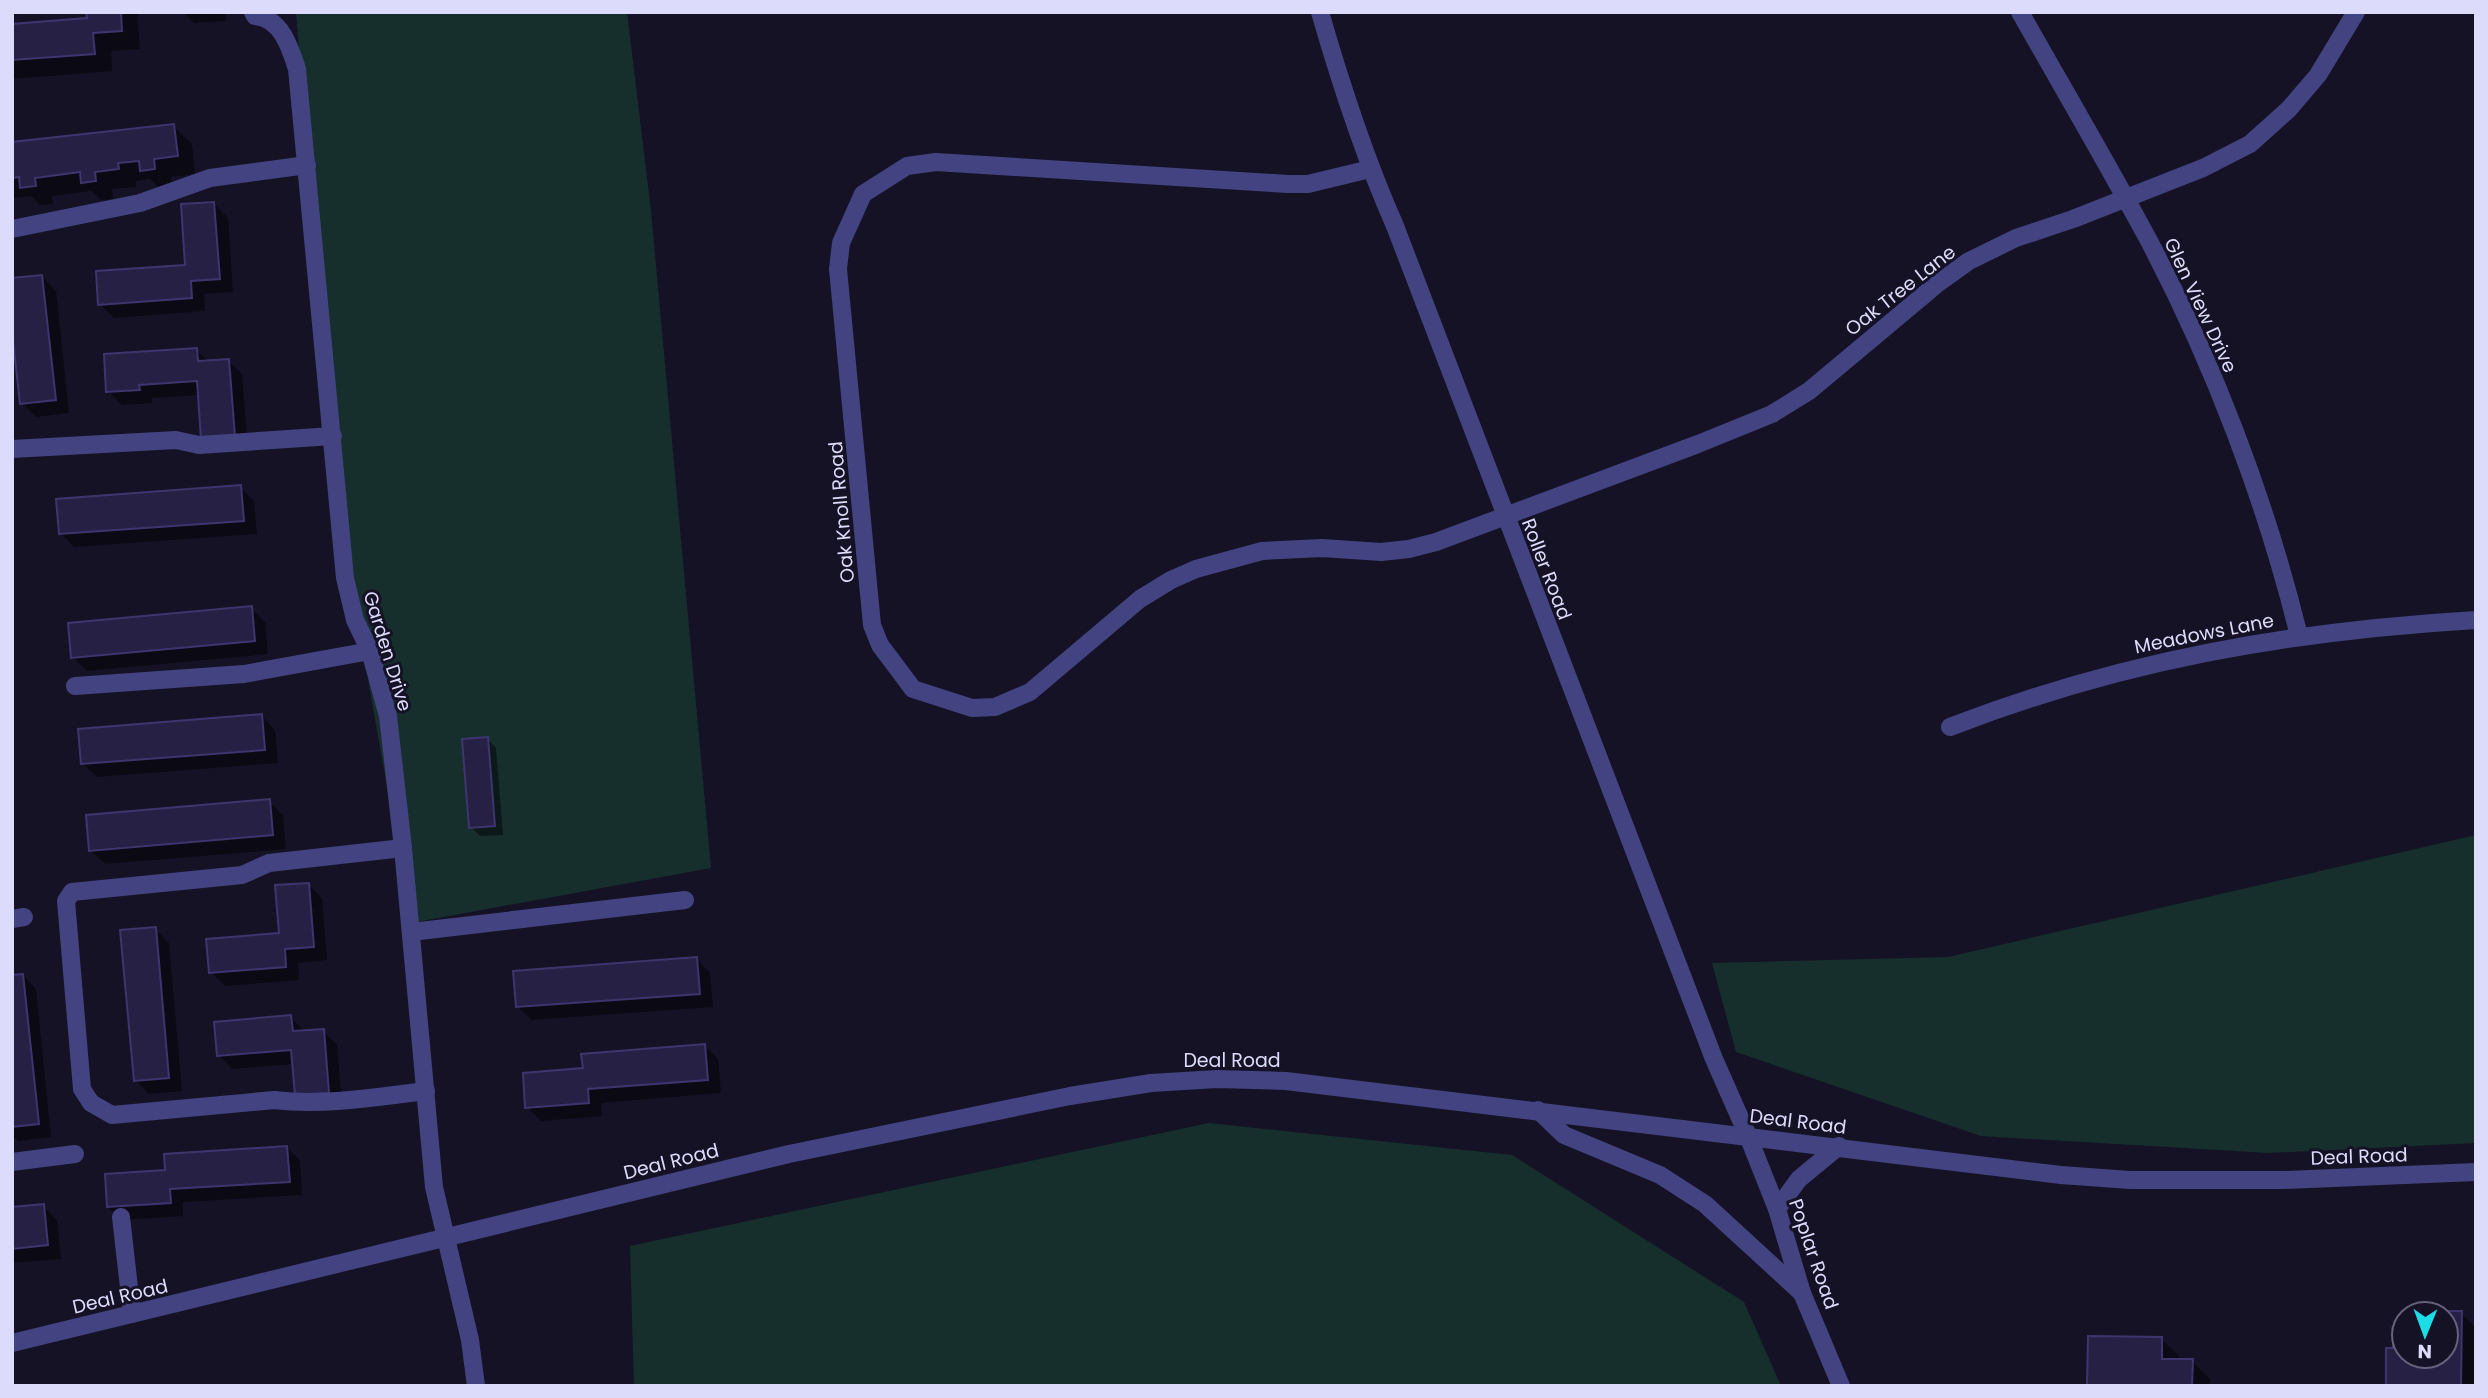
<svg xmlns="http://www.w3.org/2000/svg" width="2488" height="1398" viewBox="0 0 2488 1398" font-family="Poppins,sans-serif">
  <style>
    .green { fill: #162f2d }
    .shadow { fill: #0007 }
    .building { fill: #262045; stroke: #3e356e; stroke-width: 2 }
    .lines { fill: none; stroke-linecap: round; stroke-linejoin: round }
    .minor { stroke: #424380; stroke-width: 18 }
    .tertiary { stroke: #424380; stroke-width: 18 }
    .labels { text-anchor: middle; stroke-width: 6; stroke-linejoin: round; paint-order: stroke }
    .street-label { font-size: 19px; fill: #dddbfb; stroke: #151226 }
  </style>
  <rect width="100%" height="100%" fill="#151226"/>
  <g class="green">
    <polygon points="296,12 627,12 651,211 711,868 411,923 338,509"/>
    <polygon points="2476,835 2476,1143 2269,1153 1981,1136 1736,1052 1712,963 1948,957"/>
    <polygon points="1209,1123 1512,1155 1744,1302 1781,1386 634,1386 630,1246"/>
  </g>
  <g class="shadow">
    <polygon points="88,12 137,12 140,49 111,51 112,71 12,79 12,25 89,19"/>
    <polygon points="183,12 226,12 226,21 194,23"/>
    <polygon points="173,126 192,144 195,174 171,177 172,187 160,189 150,179 136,181 136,187 112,189 113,199 101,200 92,191 52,196 53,204 40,205 31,196 15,198 12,195 12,144"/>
    <polygon points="214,204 228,218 233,292 204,294 205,311 114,318 100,304 187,266"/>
    <polygon points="42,277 56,290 69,413 36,417 22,403"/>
    <polygon points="196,350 209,362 229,361 242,374 248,450 200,395 152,398 152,403 122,405 108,391"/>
    <polygon points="240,487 254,501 257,534 74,547 61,533"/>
    <polygon points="251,608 265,622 268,654 87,671 73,657"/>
    <polygon points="262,716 275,730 278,763 97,777 83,764"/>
    <polygon points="487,739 496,748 503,835 480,836 471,827"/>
    <polygon points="269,801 283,815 286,849 105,864 91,851"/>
    <polygon points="308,884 322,898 327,960 298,963 299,980 225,986 211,972 281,935"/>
    <polygon points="155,929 169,943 182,1091 149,1094 135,1080"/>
    <polygon points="697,959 710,973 713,1007 531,1020 517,1006"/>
    <polygon points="23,975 36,989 51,1137 18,1141 12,1135 12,976"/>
    <polygon points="291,1017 304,1031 323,1031 337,1044 342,1106 294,1064 232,1069 219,1055"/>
    <polygon points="705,1046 718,1059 721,1093 601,1103 602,1116 541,1121 527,1107 585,1070"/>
    <polygon points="287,1147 300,1161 302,1195 183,1202 183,1216 122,1220 109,1207 166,1172"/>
    <polygon points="43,1206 57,1220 61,1259 12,1263 12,1209"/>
    <polygon points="2461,1313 2475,1327 2474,1386 2388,1386 2394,1350 2404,1331 2404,1356 2446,1356 2446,1314 2424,1314"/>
    <polygon points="2161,1339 2180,1357 2180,1361 2192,1361 2210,1379 2210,1386 2089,1386"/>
  </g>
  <g class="building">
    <polygon points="86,12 121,12 122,31 93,33 95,54 12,60 12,24 87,18"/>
    <polygon points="174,124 178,156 154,159 155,169 140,171 139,161 118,163 119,169 95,172 96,181 81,183 80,172 35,178 36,186 20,188 19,177 12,178 12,142"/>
    <polygon points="214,202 220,279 191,281 192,298 98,305 96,271 185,265 181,204"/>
    <polygon points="42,275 56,400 20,404 12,331 12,278"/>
    <polygon points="197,348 198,361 229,359 235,437 201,439 197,381 139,385 140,390 106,392 104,354"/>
    <polygon points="241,485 244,521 59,534 56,499"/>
    <polygon points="252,606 255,641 71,658 68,623"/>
    <polygon points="262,714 265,750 81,764 78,729"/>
    <polygon points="488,737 495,826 469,828 462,739"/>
    <polygon points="270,799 273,835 89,851 86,815"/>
    <polygon points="309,883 314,947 285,949 286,967 209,973 206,939 279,933 275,885"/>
    <polygon points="156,927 169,1078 134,1081 120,930"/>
    <polygon points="697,957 700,994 516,1007 513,971"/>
    <polygon points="23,974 39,1124 12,1127 12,975"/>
    <polygon points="291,1015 293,1031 324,1029 329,1093 295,1095 291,1050 217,1056 214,1022"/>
    <polygon points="705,1044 708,1080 588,1089 589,1103 525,1108 523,1073 583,1068 581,1054"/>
    <polygon points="287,1146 290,1182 170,1189 171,1203 107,1207 105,1174 165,1170 164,1154"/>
    <polygon points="44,1204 48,1245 12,1249 12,1207"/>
    <polygon points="2422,1311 2462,1311 2461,1386 2386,1386 2386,1348 2393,1348 2393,1329 2404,1330 2404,1356 2446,1356 2446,1314 2422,1314"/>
    <polygon points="2088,1336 2162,1337 2162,1359 2193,1359 2192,1386 2061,1386 2087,1385"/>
  </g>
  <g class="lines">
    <g class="minor">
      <path d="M253,12l2,4c26,2 35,31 42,53l48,509 10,42 15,31 18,65 15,132 31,339 36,153 6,46"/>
      <path d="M1320,12c21,73 44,144 75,214l319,833 34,77"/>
      <path d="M2020,12c43,76 87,151 128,227 65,123 118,262 151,397"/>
      <polyline points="1370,169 1308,184 1288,184 936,162 907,166 863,194 841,243 838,269 872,625 880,645 913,689 972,708 995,707 1030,692 1140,599 1171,580 1196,569 1262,551 1322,548 1381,552 1409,549 1436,542 1698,444 1772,414 1809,391 1937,284 1969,261 2016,238 2073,219 2203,168 2250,144 2289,109 2318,75 2356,12"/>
      <polyline points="12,229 140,203 210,178 307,165"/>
      <polyline points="12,449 176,440 199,445 333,436"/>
      <polyline points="75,686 244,674 370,651"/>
      <path d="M1950,727c173,-67 341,-96 526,-107"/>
      <path d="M403,848l-134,15 -27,12 -170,17 -6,9 16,188 9,14 21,12 162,-15c50,6 102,-3 152,-9"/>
      <polyline points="12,919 24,917"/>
      <polyline points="411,932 685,900"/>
      <polyline points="12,1162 75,1154"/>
      <polyline points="121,1217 132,1314"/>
    </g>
    <g class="tertiary">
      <polyline points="1538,1110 1564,1135 1660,1175 1705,1204 1802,1293"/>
      <polyline points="1748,1136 1777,1209 1802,1293 1841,1386"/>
      <polyline points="1777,1209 1799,1179 1839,1146"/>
      <polyline points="12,1343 789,1154 1070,1096 1151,1083 1217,1079 1286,1081 2061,1175 2130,1180 2284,1180 2476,1172"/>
    </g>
  </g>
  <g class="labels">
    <g class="street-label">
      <text transform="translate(1900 290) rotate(-38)" y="7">Oak Tree Lane</text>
      <text transform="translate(2201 305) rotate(65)" y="7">Glen View Drive</text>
      <text transform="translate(841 512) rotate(-95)" y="7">Oak Knoll Road</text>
      <text transform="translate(1547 569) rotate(69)" y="7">Roller Road</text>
      <text transform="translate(2204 633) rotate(-11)" y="7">Meadows Lane</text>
      <text transform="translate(388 651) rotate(73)" y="7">Garden Drive</text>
      <text x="1232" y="1067">Deal Road</text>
      <text transform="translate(1798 1121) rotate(7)" y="7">Deal Road</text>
      <text transform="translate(2359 1156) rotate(-2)" y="7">Deal Road</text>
      <text transform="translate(671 1161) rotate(-14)" y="7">Deal Road</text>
      <text transform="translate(1814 1254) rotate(71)" y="7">Poplar Road</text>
      <text transform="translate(120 1296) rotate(-13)" y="7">Deal Road</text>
    </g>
  </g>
  <rect width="2488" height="1398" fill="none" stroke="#dddbfb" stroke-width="28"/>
  <g transform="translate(2425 1335) rotate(181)"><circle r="33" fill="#151226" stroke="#65627b" stroke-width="2"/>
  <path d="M0-5L12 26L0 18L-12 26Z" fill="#1bdce7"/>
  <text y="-10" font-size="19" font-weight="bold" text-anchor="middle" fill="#dddbfb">N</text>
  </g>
</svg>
